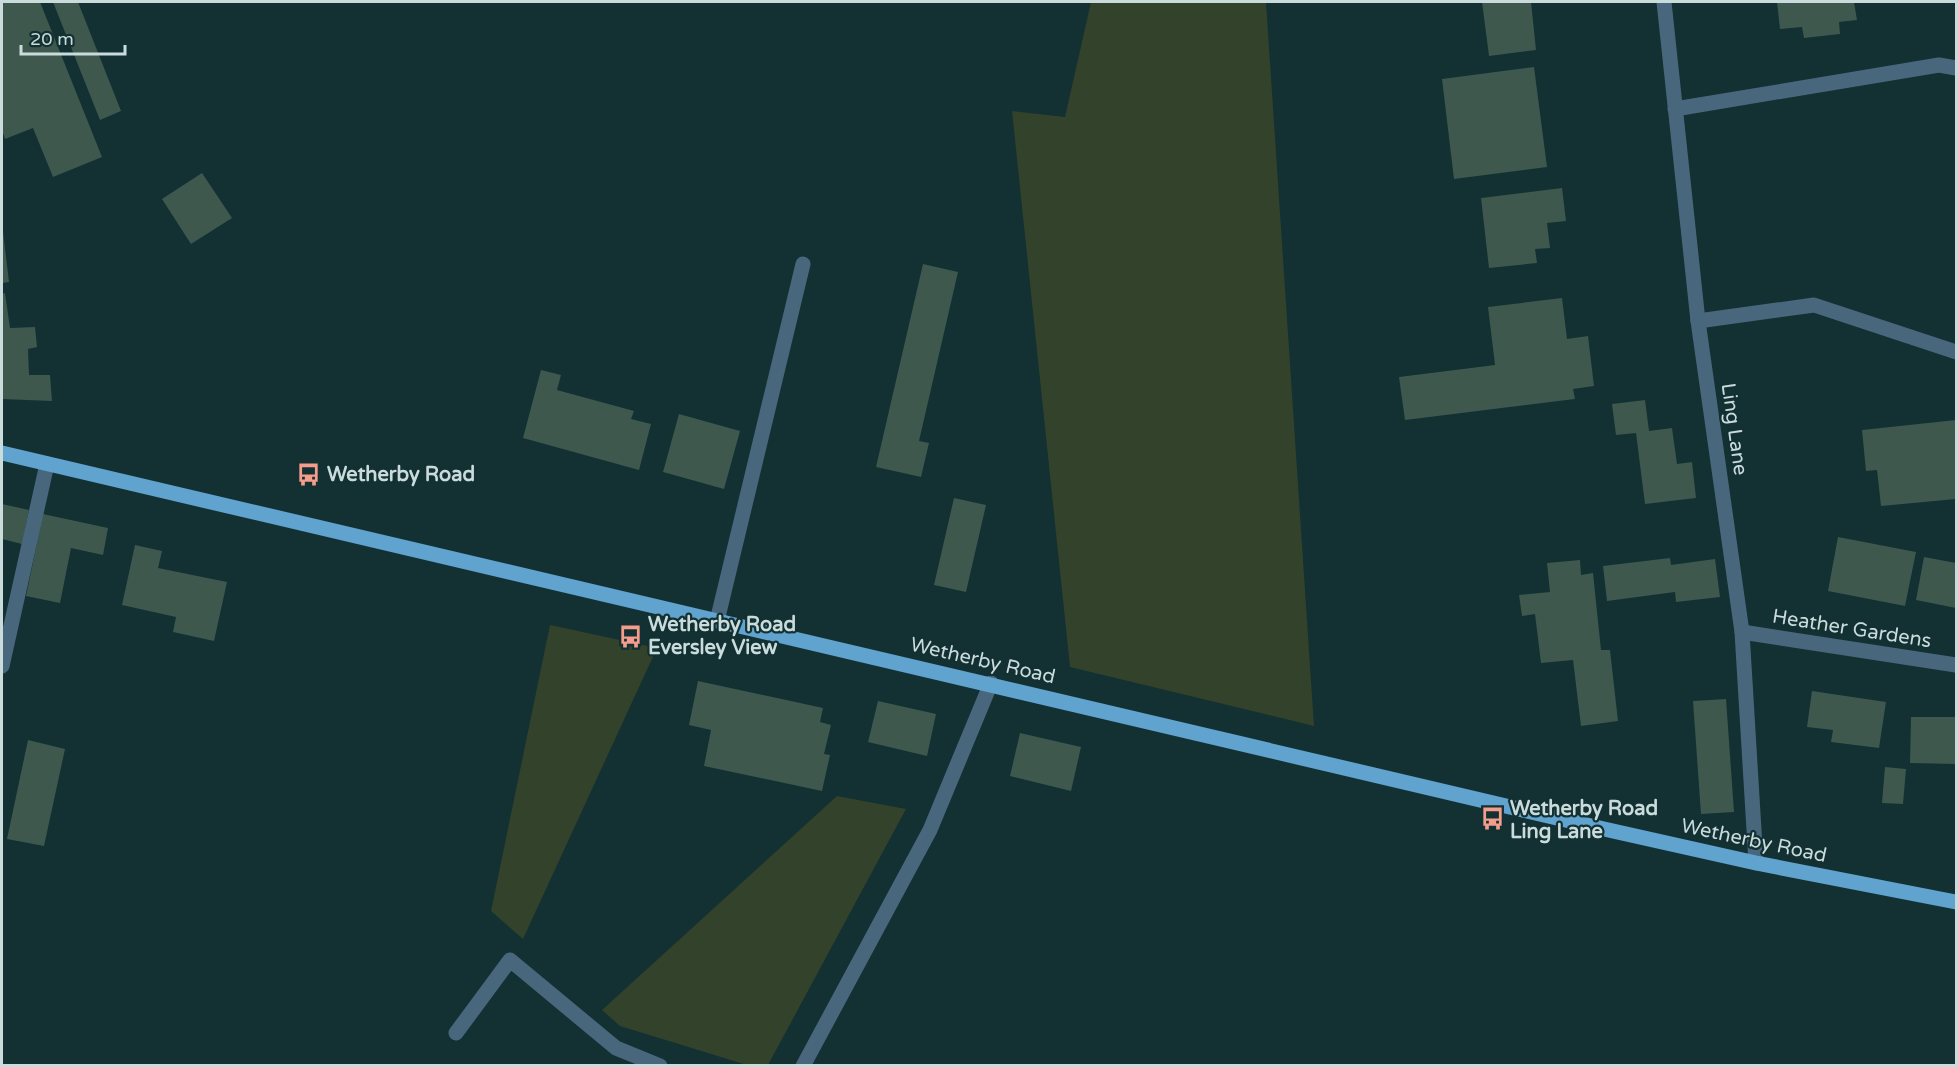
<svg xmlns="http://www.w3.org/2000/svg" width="1958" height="1067" viewBox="0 0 1958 1067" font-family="'Varela Round',sans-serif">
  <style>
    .green { fill: #33422b }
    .building { fill: #3e584e }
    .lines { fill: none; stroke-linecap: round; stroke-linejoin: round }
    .minor { stroke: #48677d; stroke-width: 15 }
    .major { stroke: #5fa3ce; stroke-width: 15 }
    .labels { text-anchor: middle; stroke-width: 4.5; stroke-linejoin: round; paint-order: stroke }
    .street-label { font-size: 20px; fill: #cadbdc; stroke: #133033 }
    .poi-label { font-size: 20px; font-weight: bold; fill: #cadbdc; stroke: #133033; text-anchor: start }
  </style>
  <rect width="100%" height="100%" fill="#133033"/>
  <g class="green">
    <polygon points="1091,2 1266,2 1314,726 1070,667 1012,111 1065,117"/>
    <polygon points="550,625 657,648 523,939 491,911"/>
    <polygon points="837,796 906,809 768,1065 747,1065 620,1026 602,1010"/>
  </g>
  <g class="building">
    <polygon points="2,2 40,2 102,157 53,177 33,128 5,139 2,130"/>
    <polygon points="53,2 78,2 121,111 100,120"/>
    <polygon points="1482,2 1531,2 1536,50 1489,56"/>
    <polygon points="1777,2 1854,2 1857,20 1839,22 1840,34 1804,38 1802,27 1780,29"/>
    <polygon points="1534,67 1547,167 1454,179 1442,79"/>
    <polygon points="202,173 232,218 191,244 162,199"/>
    <polygon points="1562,188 1566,221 1547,223 1550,248 1535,249 1537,263 1489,268 1481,198"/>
    <polygon points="2,223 9,282 2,283"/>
    <polygon points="923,264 958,272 919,441 929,443 921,477 876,467"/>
    <polygon points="5,293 10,328 35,327 37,347 28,349 29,375 50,375 52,401 2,399 2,294"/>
    <polygon points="1562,298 1567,339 1588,336 1594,386 1573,389 1575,399 1405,420 1399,377 1495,365 1488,307"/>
    <polygon points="541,370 561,375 557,390 634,411 631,419 651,424 639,470 523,438"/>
    <polygon points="1645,400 1649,431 1672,428 1677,464 1692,462 1696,498 1645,504 1636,433 1616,435 1612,404"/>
    <polygon points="679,414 740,431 724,489 663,472"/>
    <polygon points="1956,420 1956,499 1881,506 1877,470 1866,471 1862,430"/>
    <polygon points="954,498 986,505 966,592 934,585"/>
    <polygon points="2,504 29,510 22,544 2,539"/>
    <polygon points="43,514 108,528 103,555 71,548 60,603 26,596"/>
    <polygon points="1838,537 1916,552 1905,606 1828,591"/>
    <polygon points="135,545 162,551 158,568 227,582 214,641 173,632 176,617 122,605"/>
    <polygon points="1924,557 1956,563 1956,608 1916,600"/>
    <polygon points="1670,558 1671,565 1715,559 1720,597 1676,602 1675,592 1607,601 1603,566"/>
    <polygon points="1580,560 1581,575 1593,573 1601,650 1610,650 1618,721 1581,726 1573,660 1541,663 1535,614 1522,616 1519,595 1550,592 1547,563"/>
    <polygon points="698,681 823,708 820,722 831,725 824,754 830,755 822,791 704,766 711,730 689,725"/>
    <polygon points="1812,691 1886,702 1879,748 1831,742 1833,730 1807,727"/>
    <polygon points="1726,699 1734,812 1701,814 1693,701"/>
    <polygon points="878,701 936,714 927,756 868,742"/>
    <polygon points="1911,717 1956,717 1956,764 1910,763"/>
    <polygon points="1020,733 1081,747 1071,791 1010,776"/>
    <polygon points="28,740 65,749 44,846 7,839"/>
    <polygon points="1885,767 1906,769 1903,804 1882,803"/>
  </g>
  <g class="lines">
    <g class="minor">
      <polyline points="1664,2 1698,321 1742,632 1756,863"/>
      <polyline points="1675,109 1939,65 1956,68"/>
      <polyline points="1698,321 1814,305 1956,352"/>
      <polyline points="717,621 803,264"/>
      <polyline points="1742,632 1956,665"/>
      <polyline points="2,666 47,464"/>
      <polyline points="456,1033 510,960 616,1048 660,1066"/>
      <polyline points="803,1066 930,830 991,683"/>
    </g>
    <polyline class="major" points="2,453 1604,829 1756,863 1956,902"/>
  </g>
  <defs>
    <symbol id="bus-bare" viewBox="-9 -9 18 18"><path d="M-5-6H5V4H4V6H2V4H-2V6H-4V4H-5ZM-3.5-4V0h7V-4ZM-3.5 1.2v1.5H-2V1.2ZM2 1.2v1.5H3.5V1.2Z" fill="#f49d8c" stroke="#133033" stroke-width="2.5" paint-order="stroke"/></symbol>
  </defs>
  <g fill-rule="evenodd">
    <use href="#bus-bare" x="292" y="458" width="33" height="33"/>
    <use href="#bus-bare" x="614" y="620" width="33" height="33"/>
    <use href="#bus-bare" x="1476" y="802" width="33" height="33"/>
  </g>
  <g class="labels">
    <g class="street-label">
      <text transform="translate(1735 429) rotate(82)" y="7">Ling Lane</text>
      <text transform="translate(1852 628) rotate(9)" y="7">Heather Gardens</text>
      <text transform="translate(983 660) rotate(13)" y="7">Wetherby Road</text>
      <text transform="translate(1754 840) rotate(12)" y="7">Wetherby Road</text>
    </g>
    <g class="poi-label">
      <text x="327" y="481">Wetherby Road</text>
      <text x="648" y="631">Wetherby Road<tspan x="648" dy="23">Eversley View</tspan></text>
      <text x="1510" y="815">Wetherby Road<tspan x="1510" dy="23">Ling Lane</tspan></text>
    </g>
  </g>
  <rect width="1958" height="1067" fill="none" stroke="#cadbdc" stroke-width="6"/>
  <path d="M21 45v9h104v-9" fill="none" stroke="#cadbdc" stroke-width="3"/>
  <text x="30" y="45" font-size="18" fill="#cadbdc" stroke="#133033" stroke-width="4.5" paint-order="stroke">20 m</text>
</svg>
